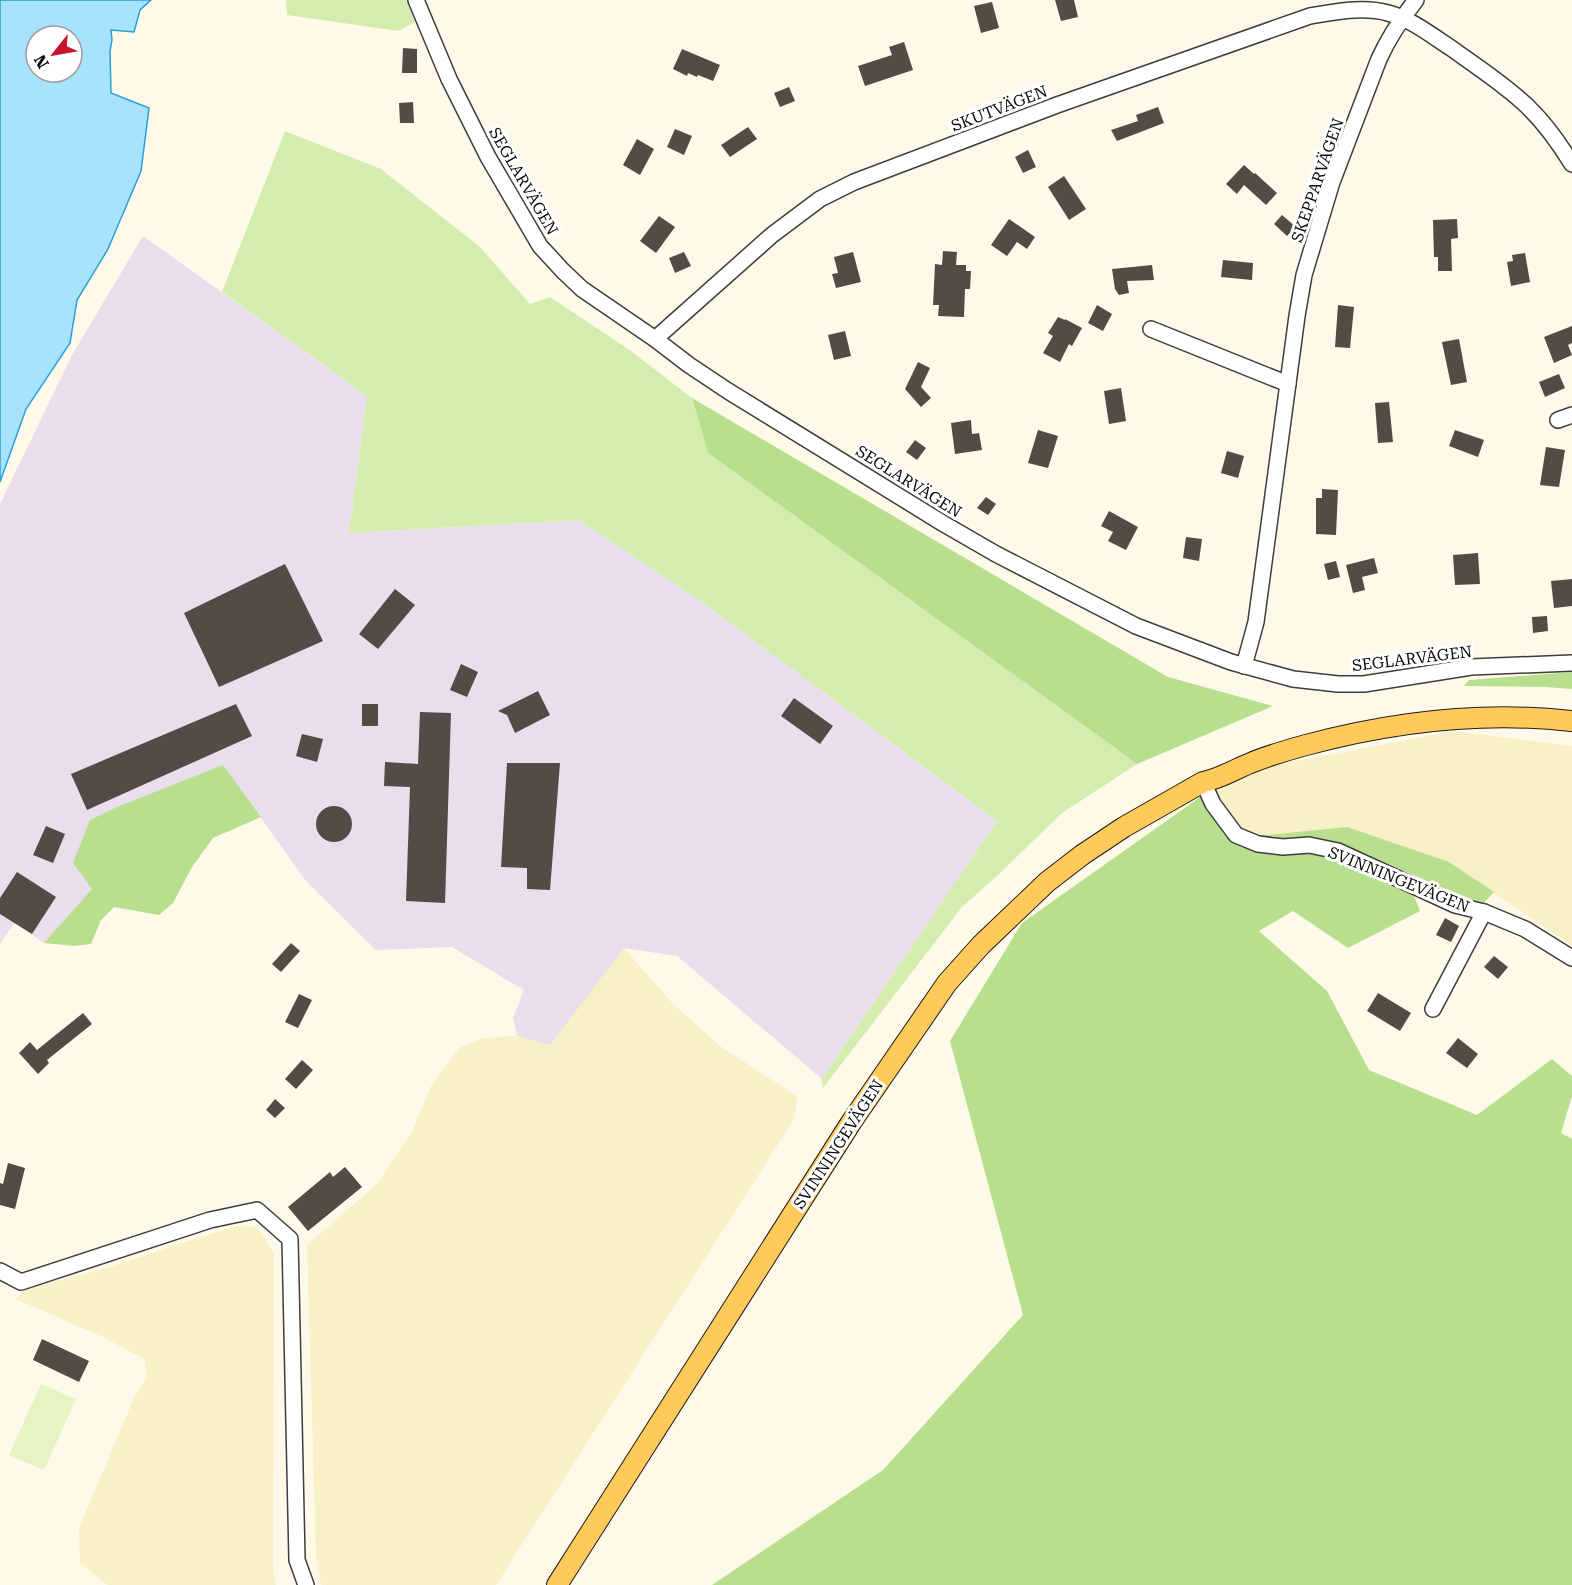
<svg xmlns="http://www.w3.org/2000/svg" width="1572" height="1585" viewBox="0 0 1572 1585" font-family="'Roboto Serif',serif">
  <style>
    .industrial { fill: #e9deeb }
    .farmland { fill: #f8f0c6 }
    .green { fill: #d4edaf }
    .forest { fill: #b8df8d }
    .pitch { fill: #e6f3c2 }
    .water { fill: #a7e3fd; stroke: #27a0db; stroke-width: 1.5; fill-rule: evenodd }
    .building { fill: #554b46 }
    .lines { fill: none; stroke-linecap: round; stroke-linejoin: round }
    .minor-casing { stroke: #3e3e3e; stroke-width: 18 }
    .major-casing { stroke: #1c1c1c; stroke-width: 22 }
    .minor { stroke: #fff; stroke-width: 15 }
    .major { stroke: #ffca59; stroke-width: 20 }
    .labels { text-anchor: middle; stroke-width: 6; stroke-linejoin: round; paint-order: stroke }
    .street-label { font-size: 16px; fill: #0b0b0b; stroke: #fff }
  </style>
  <rect width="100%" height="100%" fill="#fff9e9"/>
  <polygon class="industrial" points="143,236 367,396 349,533 579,520 702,602 997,821 822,1079 677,956 624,948 550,1046 517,1036 513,1018 524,990 452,947 376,950 306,881 223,765 93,889 44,943 14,923 0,944 0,504 72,355"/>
  <g class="farmland">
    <polygon points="1454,731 1572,746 1572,946 1449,862 1248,837 1203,795 1270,766"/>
    <polygon points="624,948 674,1005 720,1046 798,1097 793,1121 496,1585 322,1585 321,1584 316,1555 307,1245 377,1184 412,1132 432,1084 459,1048 484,1038 517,1036 550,1045"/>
    <polygon points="235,1226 257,1227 274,1253 273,1571 276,1585 108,1585 80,1563 79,1528 134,1398 147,1376 144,1359 105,1338 16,1299 26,1289 104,1269"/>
  </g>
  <g class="green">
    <polygon points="286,0 406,0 415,22 398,31 287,15"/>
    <polygon points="285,131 381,169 480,247 530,304 550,297 627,348 692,398 708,453 1137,764 1062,813 998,875 962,907 823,1088 822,1079 997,821 702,602 579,520 349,533 367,396 222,292"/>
  </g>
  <g class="forest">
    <polygon points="692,398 1168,677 1273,706 1137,764 708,453"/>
    <polygon points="1572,672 1572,689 1545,687 1464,686 1469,680"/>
    <polygon points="223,765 261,817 213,838 192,867 173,903 159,915 114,907 101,920 91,944 74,946 44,943 92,889 73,863 90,820 117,807"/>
    <polygon points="1203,795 1248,837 1347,827 1449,862 1494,892 1482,905 1404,871 1420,911 1348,948 1293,911 1259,931 1327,991 1369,1070 1477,1115 1552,1059 1572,1076 1572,1096 1561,1133 1572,1139 1572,1585 712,1585 883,1470 1023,1315 950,1041 1022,923"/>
  </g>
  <polygon class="pitch" points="41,1384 76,1399 44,1470 9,1455"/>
  <path class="water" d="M0,0h151l-11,10 -6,22 -23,-2 1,10 -2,11 1,42 38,15 -8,63 -33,78 -31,51 -7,43 -44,66 -26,73zM36,36h36v36h-36z"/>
  <g class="building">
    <polygon points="1055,0 1074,0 1078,17 1061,21"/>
    <polygon points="992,2 999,28 981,33 974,6"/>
    <polygon points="904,42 913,70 865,86 858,66 892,55 889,47"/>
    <polygon points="403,48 417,49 417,73 402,73"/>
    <polygon points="682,49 720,65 713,81 698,75 697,77 688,73 687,76 673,69"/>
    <polygon points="789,87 795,101 780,107 774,93"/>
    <polygon points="413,102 414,123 400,123 399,103"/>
    <polygon points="1158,107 1164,123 1117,141 1111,130 1138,121 1136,115"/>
    <polygon points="748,127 757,139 730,157 721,145"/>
    <polygon points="675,129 692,136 684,155 667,147"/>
    <polygon points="637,139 654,149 640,175 623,165"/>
    <polygon points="1028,150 1036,167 1023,173 1015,157"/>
    <polygon points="1244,165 1254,174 1255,173 1277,193 1266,205 1244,185 1237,194 1226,184"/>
    <polygon points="1064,176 1086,209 1069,220 1048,187"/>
    <polygon points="1282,215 1296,227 1287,236 1274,224"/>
    <polygon points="659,216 675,227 656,253 640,241"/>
    <polygon points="1009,219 1035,237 1027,249 1017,242 1007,256 991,245"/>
    <polygon points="1457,219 1458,238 1451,239 1452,271 1438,271 1438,257 1434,257 1433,220"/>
    <polygon points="943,251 957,252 956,265 966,265 966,271 971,271 970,289 965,289 964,317 938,316 939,305 933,305 935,264 942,265"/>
    <polygon points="684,252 691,266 675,273 669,258"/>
    <polygon points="853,252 861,282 836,288 832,274 838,273 834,257"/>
    <polygon points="1525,253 1530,282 1511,286 1507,262 1513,261 1512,255"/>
    <polygon points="1223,260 1253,263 1252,280 1221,277"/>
    <polygon points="1152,265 1154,280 1127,281 1129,293 1119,295 1115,289 1112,269"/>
    <polygon points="1097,305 1112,314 1103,331 1088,323"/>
    <polygon points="1338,305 1354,307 1350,348 1335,347"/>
    <polygon points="1058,317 1065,320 1065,319 1082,328 1072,346 1069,344 1060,362 1043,353 1053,336 1048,333"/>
    <polygon points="1572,326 1572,343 1568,345 1572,355 1554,363 1544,337"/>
    <polygon points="845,331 851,356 834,360 828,335"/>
    <polygon points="1459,339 1467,382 1451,385 1442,342"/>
    <polygon points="918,362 930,368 921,387 931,398 921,407 905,389"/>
    <polygon points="1559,374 1565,388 1545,397 1539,382"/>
    <polygon points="1121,388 1126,421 1109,424 1104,391"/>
    <polygon points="1389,402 1393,442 1378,443 1375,403"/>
    <polygon points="971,420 972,434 979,433 982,450 955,454 951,423"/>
    <polygon points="1038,430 1058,436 1048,468 1028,463"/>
    <polygon points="1455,430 1484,440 1478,457 1449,446"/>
    <polygon points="915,440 926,448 917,460 906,452"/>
    <polygon points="1546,447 1565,450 1559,487 1540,485"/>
    <polygon points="1227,451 1244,456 1238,478 1221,473"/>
    <polygon points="1322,489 1338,490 1336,535 1316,534 1316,498 1322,498"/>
    <polygon points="986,497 996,504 988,515 977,508"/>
    <polygon points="1109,511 1138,527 1126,550 1108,541 1113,532 1101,526"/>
    <polygon points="1186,537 1202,539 1199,561 1183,558"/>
    <polygon points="1478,553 1480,584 1455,585 1453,555"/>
    <polygon points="1374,558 1378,573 1362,577 1365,590 1353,593 1346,565"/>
    <polygon points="1336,561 1340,577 1328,580 1324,564"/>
    <polygon points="285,564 323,641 219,687 184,613"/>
    <polygon points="1572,579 1572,606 1554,608 1551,581"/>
    <polygon points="395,589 415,605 378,649 359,634"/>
    <polygon points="1547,616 1548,631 1533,633 1532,617"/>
    <polygon points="461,664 478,672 467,697 450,690"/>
    <polygon points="538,691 550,715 515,733 507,715 509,716 498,711"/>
    <polygon points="794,698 833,726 820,744 781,716"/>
    <polygon points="236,704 252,736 87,810 71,774"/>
    <rect x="362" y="704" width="16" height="22"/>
    <polygon points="420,712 451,713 445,903 406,901 410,787 384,786 385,762 418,764"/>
    <polygon points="302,734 323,739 317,762 296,756"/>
    <polygon points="507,763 560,763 550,890 527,889 527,868 501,867"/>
    <circle cx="334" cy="824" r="18"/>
    <polygon points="46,826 65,834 53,863 33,855"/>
    <polygon points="17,872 56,897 32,934 0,914 0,898"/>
    <polygon points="1445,918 1459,926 1451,942 1436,935"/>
    <polygon points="291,943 300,951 281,972 272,964"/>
    <polygon points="1494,956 1508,967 1498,979 1484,967"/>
    <polygon points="1378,993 1411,1013 1400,1031 1367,1011"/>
    <polygon points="299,994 312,1000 298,1028 285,1022"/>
    <polygon points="83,1013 92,1024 47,1060 49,1063 38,1074 19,1053 30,1042 37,1050"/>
    <polygon points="1458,1038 1478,1054 1467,1068 1446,1053"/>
    <polygon points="302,1060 313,1070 296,1089 285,1079"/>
    <polygon points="275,1099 285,1108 275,1118 266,1110"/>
    <polygon points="8,1163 25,1168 15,1209 0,1205 0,1183 3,1184"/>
    <polygon points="345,1167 362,1187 308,1231 288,1207 330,1172 333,1177"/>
    <polygon points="42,1339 89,1361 79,1382 33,1360"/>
  </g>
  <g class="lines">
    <defs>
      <g id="minor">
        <polyline points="416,0 449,79 488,157 540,246 563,271 582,289 655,339 689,365 728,391 944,524 996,554 1136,626 1231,662 1293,679 1338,684 1364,684 1471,667 1572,663"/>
        <polyline points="1151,329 1288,384"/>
        <path d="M655,339l117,-104 48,-36 34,-17 203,-77 253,-89c25,-4 53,-10 78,-3 23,6 43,22 63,35 26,19 53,36 76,58 18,17 32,37 45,58"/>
        <polyline points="1558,420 1572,415"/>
        <path d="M1244,666l12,-44 41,-306 7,-41 28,-93 47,-123c10,-22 22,-40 37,-59"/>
        <polyline points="1203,782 1213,804 1236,835 1258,844 1283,847 1309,845 1338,851 1455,905 1484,912 1525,929 1572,958"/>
        <polyline points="1433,1009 1484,912"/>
        <polyline points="0,1271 21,1282 210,1220 257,1210 290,1239 297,1560 306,1585"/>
      </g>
      <path id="major" d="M557,1585l295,-464 95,-138 34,-38 66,-63 35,-27 42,-28 79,-45c17,-3 34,-14 50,-20 17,-7 35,-12 53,-17 86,-23 177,-34 266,-24"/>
    </defs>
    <use href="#minor" class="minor-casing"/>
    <use href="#major" class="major-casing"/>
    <use href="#minor" class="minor"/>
    <use href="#major" class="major"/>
  </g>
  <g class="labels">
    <g class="street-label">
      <text transform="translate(999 108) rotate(-21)" y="6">SKUTVÄGEN</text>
      <text transform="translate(1317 180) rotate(-71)" y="6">SKEPPARVÄGEN</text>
      <text transform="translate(524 181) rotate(60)" y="6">SEGLARVÄGEN</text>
      <text transform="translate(909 481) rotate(32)" y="6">SEGLARVÄGEN</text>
      <text transform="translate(1412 658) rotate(-7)" y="6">SEGLARVÄGEN</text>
      <text transform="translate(1399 879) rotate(22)" y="6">SVINNINGEVÄGEN</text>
      <text transform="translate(838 1144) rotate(-57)" y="6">SVINNINGEVÄGEN</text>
    </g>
  </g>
  <g transform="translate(54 54) rotate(239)"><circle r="28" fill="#ffffff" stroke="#9d9d9d" stroke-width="1.5"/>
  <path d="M0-4.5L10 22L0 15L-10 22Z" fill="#c8162b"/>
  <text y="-9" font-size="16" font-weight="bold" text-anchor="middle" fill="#0b0b0b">N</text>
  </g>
</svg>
